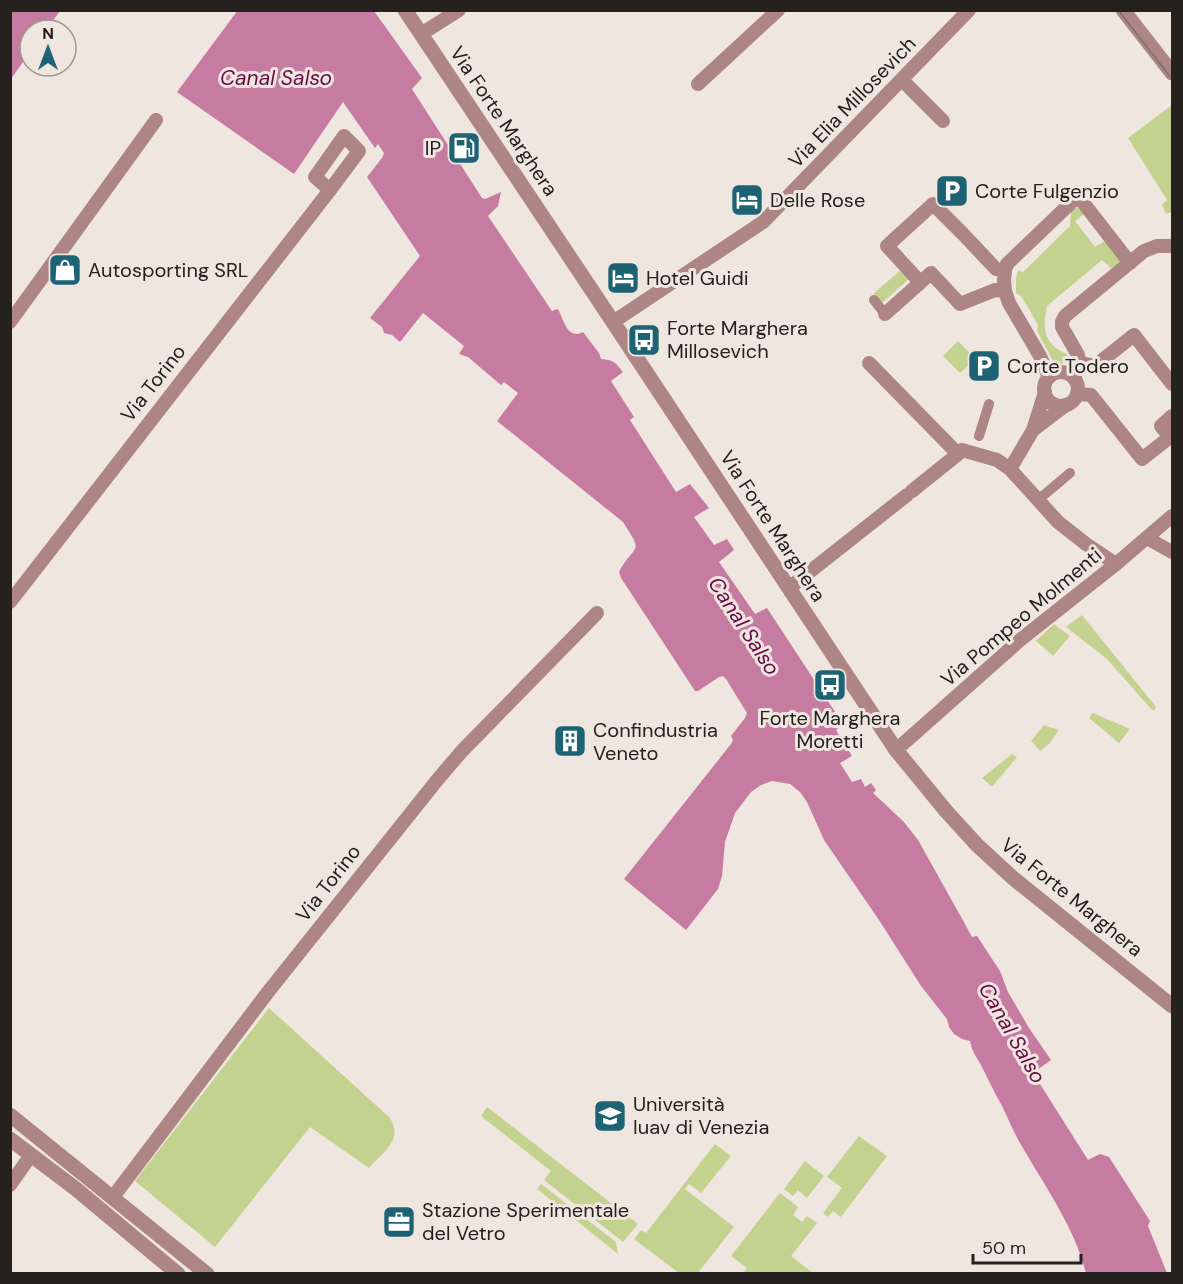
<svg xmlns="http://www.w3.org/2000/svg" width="1183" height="1284" viewBox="0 0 1183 1284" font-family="'DM Sans',sans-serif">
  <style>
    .green { fill: #c3d38f }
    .water { fill: #c67ba1 }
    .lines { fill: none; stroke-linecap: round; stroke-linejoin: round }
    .pedestrian { stroke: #ac8584; stroke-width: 10 }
    .minor { stroke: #ac8584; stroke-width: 14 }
    .tertiary { stroke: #ac8584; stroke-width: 15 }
    .tram { stroke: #79736f; stroke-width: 1.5 }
    .labels { text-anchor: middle; stroke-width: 6; stroke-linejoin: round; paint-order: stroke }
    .street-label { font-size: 20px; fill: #24211f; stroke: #f0e6e0 }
    .poi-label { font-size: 20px; fill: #24211f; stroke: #f0e6e0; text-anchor: start }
    .water-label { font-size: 21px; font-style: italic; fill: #680b46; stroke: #f0e6e0 }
  </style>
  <rect width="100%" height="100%" fill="#f0e6e0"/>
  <g class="green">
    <polygon points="1172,105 1172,212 1166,214 1162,205 1167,200 1128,138"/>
    <path d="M1073,208h6l5,6 -9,7 20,26 10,-6 18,22 -9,8 -12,-11 -55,46c-5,23 -3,38 20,48v7l-5,3 -9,-3 -16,-30 1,-6 -16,-28 -6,-4v-15l2,-8 5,2 47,-46 1,-16z"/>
    <polygon points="901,270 909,279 882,303 874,293"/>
    <polygon points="958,341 976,359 960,373 943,356"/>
    <polygon points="1082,615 1156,707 1155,710 1152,710 1107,659 1066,627"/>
    <polygon points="1054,624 1070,636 1053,656 1036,641"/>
    <polygon points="1092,713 1093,713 1130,729 1119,743 1089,718"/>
    <polygon points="1044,725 1059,730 1049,744 1040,751 1031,741"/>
    <polygon points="1012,754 1017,757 992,787 982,778"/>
    <path d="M269,1008l120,109c16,22 -6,35 -20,51l-59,-41 -95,120 -80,-66z"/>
    <polygon points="487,1107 638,1224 623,1242 544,1180 551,1171 481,1116"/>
    <polygon points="859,1136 887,1156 841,1217 833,1211 828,1217 823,1213 842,1188 827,1177"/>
    <polygon points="715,1144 731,1156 701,1193 689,1184 685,1189 734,1227 698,1273 679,1273 634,1239 641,1230 646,1233"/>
    <polygon points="805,1161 824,1176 807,1198 798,1190 793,1196 784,1189"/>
    <polygon points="541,1184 616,1242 618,1254 537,1189"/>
    <polygon points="780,1193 798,1207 793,1215 802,1222 807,1216 817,1223 791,1256 813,1273 743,1273 747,1268 731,1256"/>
  </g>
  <g class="water">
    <polygon points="11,10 60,11 46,30 30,30 30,52 11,79"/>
    <path d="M238,10l136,1 48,67 -10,11 70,109 3,1 16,-7 -3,14 -10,10 64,95 6,-2c6,12 10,31 25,23l16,21 2,6c13,1 14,3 22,13l-12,9 23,36 -4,3 46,72 14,-8 19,24 -15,9 20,28 13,-6 7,11 -15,12 36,52 12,-6 76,116 -7,6 16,26 -12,7 12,19 9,-3 4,8 6,-4 5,7 -3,3 31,29 14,18 47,84 7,13 5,-1 23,35 8,21 21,36 22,32 -18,13 55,87 12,-6 9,3 41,64 -2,5 19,47h-81c-12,-47 -42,-88 -66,-130 -7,-12 -12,-25 -18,-37 -8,-14 -14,-27 -21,-41 -5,-9 -9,-13 -11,-24l-8,-2 -8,-5 -5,-7 -2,-8 -26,-33 -42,-66 -55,-80 -17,-38 -7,-10 -10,-8 -18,-3 -11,4 -10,7 -16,21 -10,29 -3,34 -4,13 -32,41 -62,-51 107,-135 2,-4 -2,-4 14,-18 2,-5 -21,-34 -3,-3 -4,1 -21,14h-3l-74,-113 -2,-6c16,-30 26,-16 4,-50l-126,-101 21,-28 -14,-11 -3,3 -33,-28 -9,-3 5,-8 -41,-33 -23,29 -8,-7 -8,-2 -2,-6 -12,-9 50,-62 -53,-79 15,-19 2,-5 -6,-9 -3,4 -32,-46 -49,72 -117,-82z"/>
  </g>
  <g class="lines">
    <g class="pedestrian">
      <polyline points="874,300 885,314"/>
      <polyline points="979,436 989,404"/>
      <polyline points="1038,500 1070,473"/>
    </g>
    <g class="minor">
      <polyline points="421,34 459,10"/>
      <polyline points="902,80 943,121"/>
      <polyline points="698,84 778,10"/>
      <polyline points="920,282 887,246 933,204 963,234 996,269 1005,270"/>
      <polyline points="885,314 931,273 960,304 995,290 1005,291"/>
      <polyline points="10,322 156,120"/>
      <polyline points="613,322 763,222 969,10"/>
      <polyline points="869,363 958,454 962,450 997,460 1010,469 1058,522 1086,544 1116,564"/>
      <polyline points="1079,363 1095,366 1134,335 1172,384"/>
      <circle cx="1061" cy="389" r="17"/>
      <polyline points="1049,377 1040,356 1009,303 1005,291 1004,280 1005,270 1007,264 1078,196 1130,263"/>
      <polyline points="1074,378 1079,363 1078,355 1062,327 1062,322 1065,316 1144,251 1157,246 1172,246"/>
      <polyline points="1077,394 1091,395 1142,459 1170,437 1161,426 1172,416"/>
      <polyline points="1033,430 1066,405"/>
      <polyline points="1010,469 1033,430 1045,392"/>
      <polyline points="912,491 958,454"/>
      <polyline points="1147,538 1172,552"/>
      <polyline points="789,588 907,495"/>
      <polyline points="10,602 330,190 359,151 344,136 315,177 330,190"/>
      <polyline points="896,750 1020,640 1116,564 1172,516"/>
      <polyline points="10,1185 31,1155"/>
      <polyline points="113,1197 268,992 438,779 462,751 597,613"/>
    </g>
    <g class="tertiary">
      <polyline points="405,10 613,322 896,750 946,811 977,845 1013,878 1172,1006"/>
      <polyline points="1123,10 1172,73"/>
      <polyline points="10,1115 207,1274"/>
      <polyline points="10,1139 76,1189 178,1274"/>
    </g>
    <polyline class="tram" points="1118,10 1172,79"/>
  </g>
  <defs>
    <symbol id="fuel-square" viewBox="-11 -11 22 22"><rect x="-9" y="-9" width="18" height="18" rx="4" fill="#1e6374" stroke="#f0e6e0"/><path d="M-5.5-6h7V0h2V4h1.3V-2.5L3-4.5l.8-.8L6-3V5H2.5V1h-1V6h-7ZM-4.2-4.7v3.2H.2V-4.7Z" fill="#fff"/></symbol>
    <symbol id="parking-square" viewBox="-11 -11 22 22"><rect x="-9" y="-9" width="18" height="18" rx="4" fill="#1e6374" stroke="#f0e6e0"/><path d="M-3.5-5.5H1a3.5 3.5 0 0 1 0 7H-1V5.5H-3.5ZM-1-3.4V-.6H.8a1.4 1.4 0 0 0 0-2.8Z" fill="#fff"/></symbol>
    <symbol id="hotel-square" viewBox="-11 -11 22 22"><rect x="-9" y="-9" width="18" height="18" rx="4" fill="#1e6374" stroke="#f0e6e0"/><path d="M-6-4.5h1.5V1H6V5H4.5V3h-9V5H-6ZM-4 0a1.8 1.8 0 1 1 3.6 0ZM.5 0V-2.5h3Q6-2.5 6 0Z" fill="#fff"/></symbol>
    <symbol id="shop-square" viewBox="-11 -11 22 22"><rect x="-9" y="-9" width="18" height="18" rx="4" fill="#1e6374" stroke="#f0e6e0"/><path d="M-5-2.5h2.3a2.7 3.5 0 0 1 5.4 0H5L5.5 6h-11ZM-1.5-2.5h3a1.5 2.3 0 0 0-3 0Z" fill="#fff"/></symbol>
    <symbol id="bus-square" viewBox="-11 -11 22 22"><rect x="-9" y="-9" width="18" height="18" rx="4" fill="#1e6374" stroke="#f0e6e0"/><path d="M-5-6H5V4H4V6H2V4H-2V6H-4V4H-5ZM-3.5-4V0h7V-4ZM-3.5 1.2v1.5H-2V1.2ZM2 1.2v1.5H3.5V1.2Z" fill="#fff"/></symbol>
    <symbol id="building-square" viewBox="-11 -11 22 22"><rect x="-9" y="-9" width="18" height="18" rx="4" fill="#1e6374" stroke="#f0e6e0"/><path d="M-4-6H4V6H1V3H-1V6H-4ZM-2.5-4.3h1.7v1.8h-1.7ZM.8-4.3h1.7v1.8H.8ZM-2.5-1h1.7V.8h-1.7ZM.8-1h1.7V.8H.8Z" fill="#fff"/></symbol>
    <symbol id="university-square" viewBox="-11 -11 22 22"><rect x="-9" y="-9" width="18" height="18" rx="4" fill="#1e6374" stroke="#f0e6e0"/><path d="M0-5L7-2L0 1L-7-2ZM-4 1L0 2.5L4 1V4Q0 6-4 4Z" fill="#fff"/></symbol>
    <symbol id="office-square" viewBox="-11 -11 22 22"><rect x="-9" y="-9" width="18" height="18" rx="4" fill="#1e6374" stroke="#f0e6e0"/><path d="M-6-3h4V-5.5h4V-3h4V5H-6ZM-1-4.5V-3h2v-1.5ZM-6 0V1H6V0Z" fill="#fff"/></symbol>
  </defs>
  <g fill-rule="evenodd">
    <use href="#fuel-square" x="445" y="129" width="38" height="38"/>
    <use href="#parking-square" x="933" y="172" width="38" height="38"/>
    <use href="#hotel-square" x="728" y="181" width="38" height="38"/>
    <use href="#shop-square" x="46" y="251" width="38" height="38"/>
    <use href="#hotel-square" x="604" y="259" width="38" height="38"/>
    <use href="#bus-square" x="625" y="321" width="38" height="38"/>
    <use href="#parking-square" x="965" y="347" width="38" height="38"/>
    <use href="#bus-square" x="811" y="666" width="38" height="38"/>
    <use href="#building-square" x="551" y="722" width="38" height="38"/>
    <use href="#university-square" x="591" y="1097" width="38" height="38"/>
    <use href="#office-square" x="380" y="1203" width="38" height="38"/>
  </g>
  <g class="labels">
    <g class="street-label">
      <text transform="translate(852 102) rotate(-46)" y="7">Via Elia Millosevich</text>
      <text transform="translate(504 121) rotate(56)" y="7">Via Forte Marghera</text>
      <text transform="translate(153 383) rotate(-52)" y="7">Via Torino</text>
      <text transform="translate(773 526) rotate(57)" y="7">Via Forte Marghera</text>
      <text transform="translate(1021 617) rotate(-40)" y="7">Via Pompeo Molmenti</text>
      <text transform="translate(328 883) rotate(-52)" y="7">Via Torino</text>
      <text transform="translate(1072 897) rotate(39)" y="7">Via Forte Marghera</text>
    </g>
    <g class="poi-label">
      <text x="441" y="155" text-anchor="end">IP</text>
      <text x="975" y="198">Corte Fulgenzio</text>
      <text x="770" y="207">Delle Rose</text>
      <text x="88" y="277">Autosporting SRL</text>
      <text x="646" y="285">Hotel Guidi</text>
      <text x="667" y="335">Forte Marghera<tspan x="667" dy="23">Millosevich</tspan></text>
      <text x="1007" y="373">Corte Todero</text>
      <text x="830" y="725" text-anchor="middle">Forte Marghera<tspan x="830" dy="23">Moretti</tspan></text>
      <text x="593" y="737">Confindustria<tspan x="593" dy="23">Veneto</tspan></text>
      <text x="633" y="1111">Università<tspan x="633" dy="23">Iuav di Venezia</tspan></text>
      <text x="422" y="1217">Stazione Sperimentale<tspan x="422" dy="23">del Vetro</tspan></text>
    </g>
    <g class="water-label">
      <text x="276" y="85">Canal Salso</text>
      <text transform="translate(744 626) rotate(57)" y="7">Canal Salso</text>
      <text transform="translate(1012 1033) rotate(60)" y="7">Canal Salso</text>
    </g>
  </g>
  <rect width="1183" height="1284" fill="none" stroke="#24211f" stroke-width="24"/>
  <g transform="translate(48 48)"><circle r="28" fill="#f0e6e0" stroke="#9e9793" stroke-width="1.5"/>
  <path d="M0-4.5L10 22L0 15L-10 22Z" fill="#1e6374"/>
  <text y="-9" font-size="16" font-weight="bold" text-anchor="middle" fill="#24211f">N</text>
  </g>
  <path d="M973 1254v9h108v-9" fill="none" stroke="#24211f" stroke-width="3"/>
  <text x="982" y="1254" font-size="18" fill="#24211f" stroke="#f0e6e0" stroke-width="4.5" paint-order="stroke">50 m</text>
</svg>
